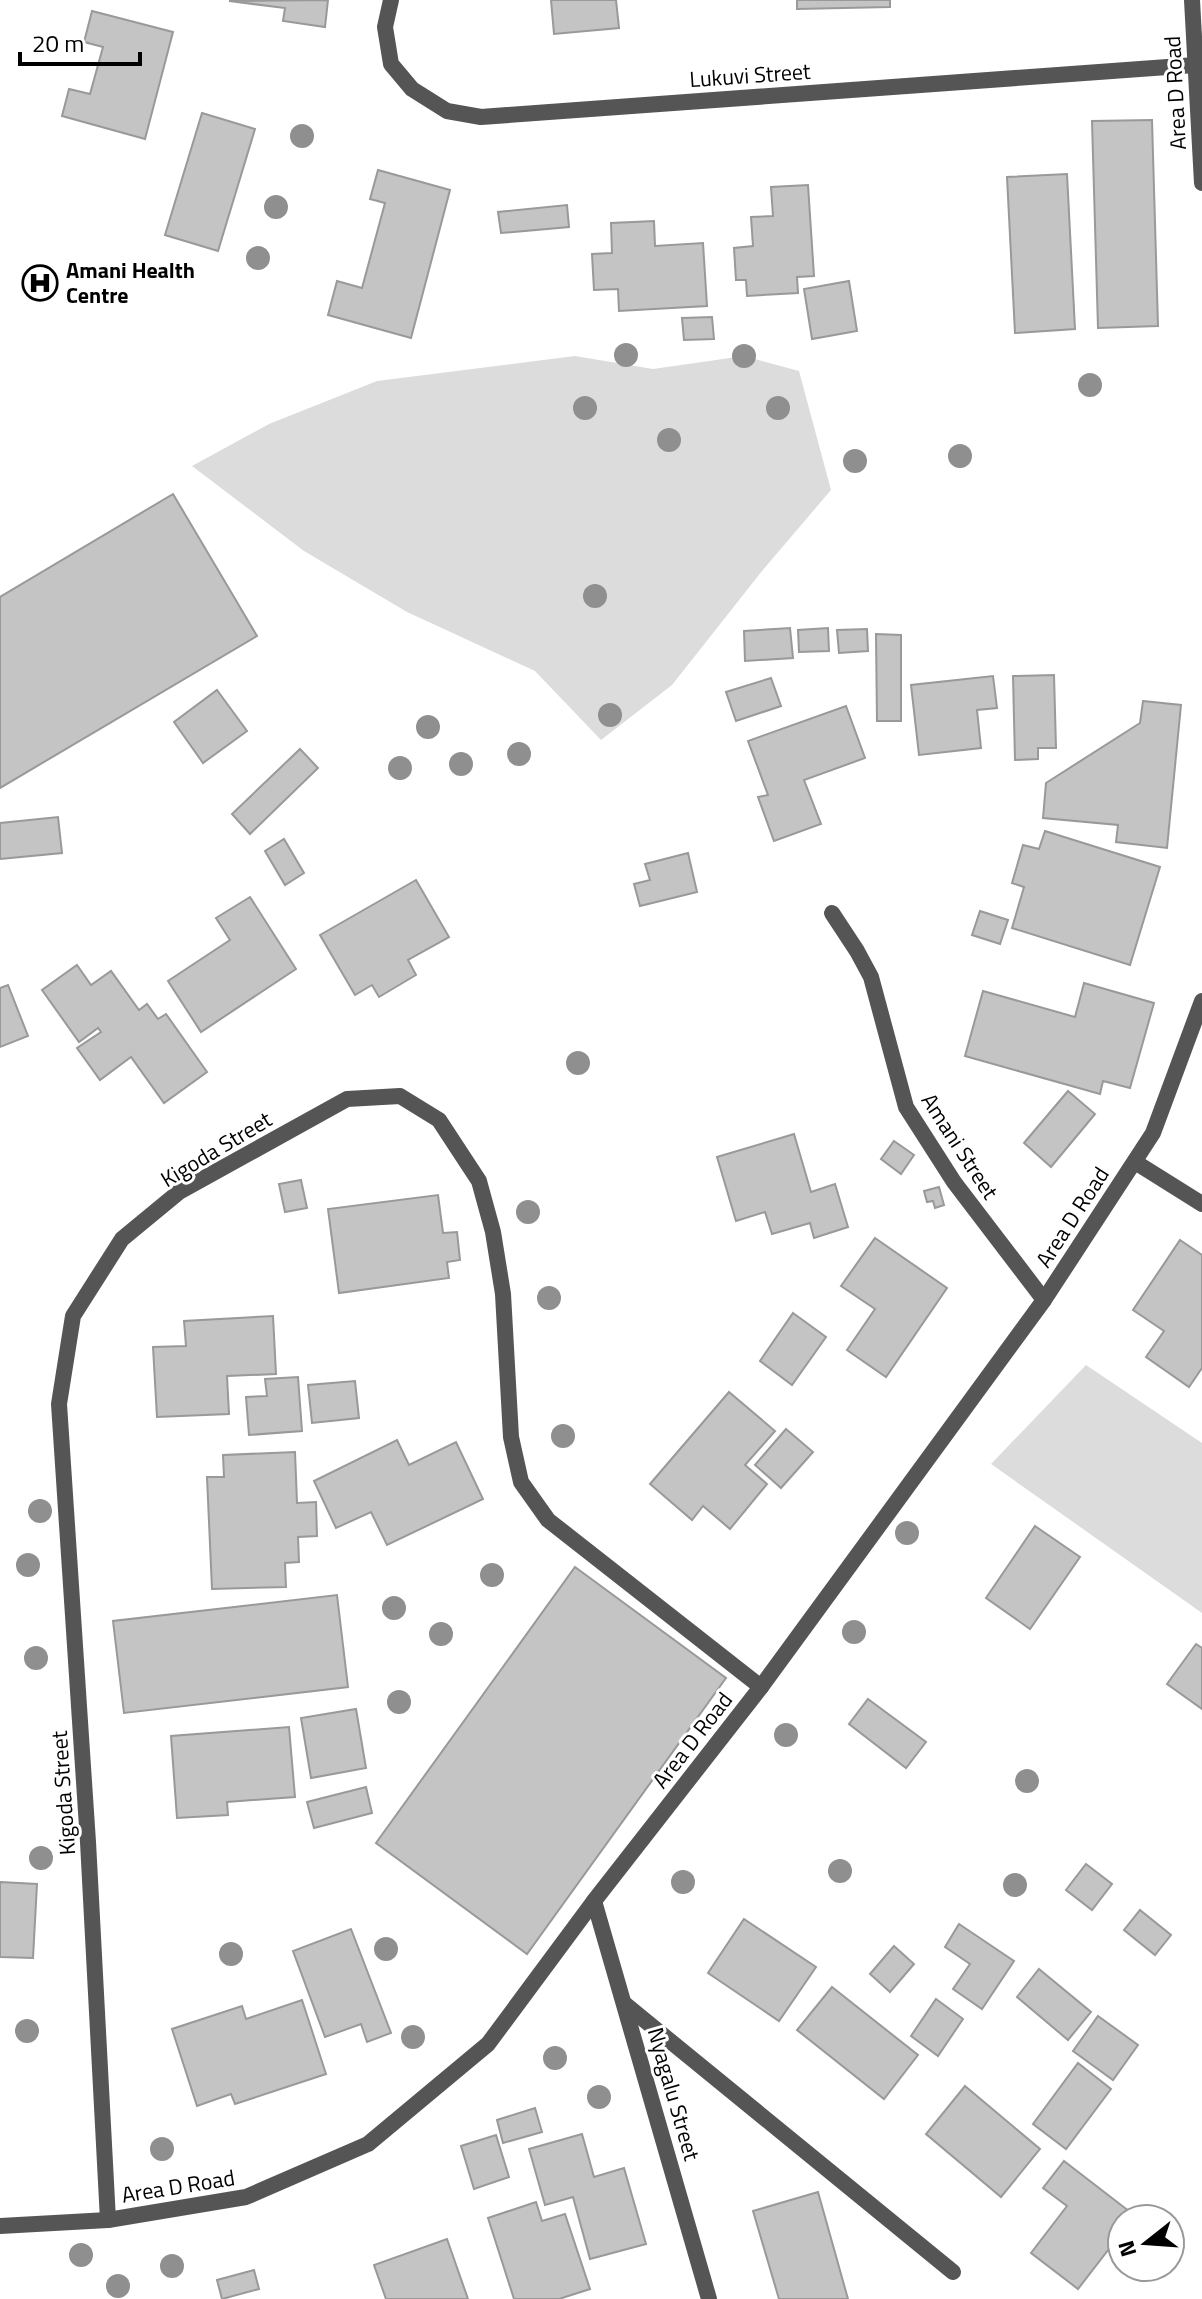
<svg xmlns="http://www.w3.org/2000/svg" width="1202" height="2299" viewBox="0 0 1202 2299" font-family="'Titillium Web',sans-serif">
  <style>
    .green { fill: #dcdcdc }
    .building { fill: #c4c4c4; stroke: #999; stroke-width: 2 }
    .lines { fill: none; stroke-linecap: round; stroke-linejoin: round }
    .street { stroke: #555; stroke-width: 16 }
    .tree { fill: #8f8f8f }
    .labels { text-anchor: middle; stroke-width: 6; stroke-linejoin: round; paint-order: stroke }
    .street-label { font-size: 22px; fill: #000; stroke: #fff }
    .poi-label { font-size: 22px; font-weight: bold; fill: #000; stroke: #fff; text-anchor: start }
  </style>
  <rect width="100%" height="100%" fill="#fff"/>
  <g class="green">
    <polygon points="575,356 653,369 744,356 799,371 831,490 762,571 672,685 601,740 535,671 407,612 304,551 192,466 269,424 377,381"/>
    <polygon points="1086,1365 1202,1443 1202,1613 991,1464"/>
  </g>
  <g class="building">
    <polygon points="328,0 325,27 283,21 285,8 229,1"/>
    <polygon points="551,0 616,0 619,28 554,34"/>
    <polygon points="797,0 890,0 890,7 797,9"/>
    <polygon points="92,11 173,32 145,139 62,116 69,89 90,94 103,47 84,42"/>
    <polygon points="202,113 255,129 218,251 165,235"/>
    <polygon points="1152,120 1158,326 1098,328 1092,121"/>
    <polygon points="378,170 450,190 411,338 328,315 337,281 362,288 385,203 370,199"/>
    <polygon points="1067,174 1075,329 1015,333 1007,177"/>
    <polygon points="808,185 814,276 797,277 798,293 747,296 746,280 736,280 734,248 753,246 751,217 773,216 771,187"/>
    <polygon points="567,205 569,227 501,233 498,212"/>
    <polygon points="654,221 655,246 703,243 707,306 619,311 618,289 594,290 592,254 612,253 611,223"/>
    <polygon points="849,281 857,331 812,339 804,289"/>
    <polygon points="712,317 714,339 684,340 682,318"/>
    <polygon points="173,494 257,636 0,788 0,597"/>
    <polygon points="790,628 793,658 745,661 744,631"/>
    <polygon points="828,628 829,651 799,652 798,630"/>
    <polygon points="867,629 868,651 839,653 837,630"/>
    <polygon points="876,634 901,635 901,721 877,721"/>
    <polygon points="1054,675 1056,748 1038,748 1038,759 1015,760 1013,676"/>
    <polygon points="993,676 997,708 977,710 981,748 919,755 911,685"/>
    <polygon points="771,678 781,706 736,721 726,692"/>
    <polygon points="217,690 247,731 203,763 174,722"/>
    <polygon points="1143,701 1181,705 1167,848 1116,842 1118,825 1043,818 1046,783 1140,723"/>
    <polygon points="846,706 865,758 804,780 821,824 774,841 758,797 768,795 748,741"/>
    <polygon points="300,749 318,768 250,834 232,814"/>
    <polygon points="58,817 62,853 0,859 0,823"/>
    <polygon points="1045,831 1160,867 1130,965 1012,928 1024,887 1012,883 1023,845 1039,849"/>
    <polygon points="284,839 304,873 285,885 265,851"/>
    <polygon points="688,853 697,892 640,906 634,884 650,880 645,864"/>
    <polygon points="416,880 449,937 408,960 416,975 379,997 372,985 355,995 320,935"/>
    <polygon points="250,897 296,969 201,1032 168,981 230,940 216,918"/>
    <polygon points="980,911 1008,920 1000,944 972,935"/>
    <polygon points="77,965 91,985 111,971 139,1010 147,1004 158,1019 166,1014 207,1072 164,1103 131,1057 100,1080 77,1048 101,1032 98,1028 79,1042 42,990"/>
    <polygon points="1084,983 1154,1003 1130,1088 1103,1081 1100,1094 965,1056 983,991 1075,1017"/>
    <polygon points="8,985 28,1036 0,1047 0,988"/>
    <polygon points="1068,1091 1095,1114 1051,1167 1024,1143"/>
    <polygon points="794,1134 811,1192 835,1184 848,1227 814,1238 810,1223 772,1234 765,1212 736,1221 717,1157"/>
    <polygon points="894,1141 914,1155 901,1174 881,1159"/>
    <polygon points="301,1180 307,1208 285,1212 279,1184"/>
    <polygon points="939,1187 944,1205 935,1208 933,1201 927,1202 924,1191"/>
    <polygon points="438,1195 443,1233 457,1232 460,1260 447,1262 449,1278 339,1293 328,1209"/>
    <polygon points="875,1238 947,1288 886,1377 847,1350 875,1309 841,1286"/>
    <polygon points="1180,1240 1202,1255 1202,1368 1189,1387 1146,1357 1164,1331 1133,1310"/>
    <polygon points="793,1313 826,1337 792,1385 760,1361"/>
    <polygon points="273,1316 276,1374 227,1376 229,1414 157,1417 153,1347 186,1346 184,1321"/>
    <polygon points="298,1377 302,1431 249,1435 246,1397 267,1396 265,1379"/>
    <polygon points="355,1381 359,1418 312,1423 308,1385"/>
    <polygon points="729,1392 775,1431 745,1465 767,1484 730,1529 703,1506 692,1520 650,1484"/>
    <polygon points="786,1429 813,1452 781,1488 755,1465"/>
    <polygon points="397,1440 409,1465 456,1442 483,1499 387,1545 371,1512 336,1528 314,1481"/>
    <polygon points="295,1452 297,1503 316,1502 317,1536 298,1537 299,1562 285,1563 286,1587 212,1589 207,1477 224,1477 223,1455"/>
    <polygon points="1035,1526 1080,1557 1030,1629 986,1598"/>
    <polygon points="575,1567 726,1678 527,1954 376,1843"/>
    <polygon points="337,1595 348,1687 124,1713 113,1621"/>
    <polygon points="1196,1644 1202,1648 1202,1709 1167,1684"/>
    <polygon points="868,1699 926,1742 906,1768 849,1724"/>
    <polygon points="356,1709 366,1768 311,1778 301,1718"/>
    <polygon points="289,1727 295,1797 227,1802 228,1815 177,1818 171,1736"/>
    <polygon points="366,1787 372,1813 314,1828 307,1802"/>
    <polygon points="1086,1864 1112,1884 1092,1910 1066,1890"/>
    <polygon points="0,1882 37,1884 33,1958 0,1957"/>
    <polygon points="1140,1910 1171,1935 1155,1955 1124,1930"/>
    <polygon points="744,1919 816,1967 779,2021 708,1973"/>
    <polygon points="959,1924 1014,1961 982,2009 953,1989 970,1964 945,1947"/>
    <polygon points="351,1929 391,2033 367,2042 361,2024 325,2037 293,1951"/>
    <polygon points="894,1946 914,1964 890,1992 870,1974"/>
    <polygon points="1039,1969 1091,2012 1068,2040 1017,1997"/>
    <polygon points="832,1987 918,2055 884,2099 797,2030"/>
    <polygon points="936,1999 963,2019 938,2056 911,2036"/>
    <polygon points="302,2000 326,2074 235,2104 231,2094 197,2106 172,2029 242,2006 246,2019"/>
    <polygon points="1098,2016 1138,2045 1113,2080 1073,2051"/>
    <polygon points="1078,2063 1111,2089 1066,2149 1033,2124"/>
    <polygon points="965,2086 1040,2149 1001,2197 926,2134"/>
    <polygon points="535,2108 542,2132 503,2143 497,2120"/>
    <polygon points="582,2134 594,2177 624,2168 646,2244 590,2259 573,2197 545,2205 529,2149"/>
    <polygon points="496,2135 509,2177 474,2189 461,2146"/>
    <polygon points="1064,2161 1134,2215 1132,2219 1122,2219 1122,2232 1078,2289 1031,2253 1067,2206 1043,2188"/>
    <polygon points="818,2192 848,2299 779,2299 753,2211"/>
    <polygon points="536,2202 542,2221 565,2214 590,2289 559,2299 514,2299 488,2218"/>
    <polygon points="447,2239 468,2299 386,2299 374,2265"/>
    <polygon points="254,2270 259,2289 222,2299 217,2280"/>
  </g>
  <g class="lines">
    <g class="street">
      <polyline points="391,0 385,27 391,64 412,89 447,111 481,117 1195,65"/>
      <polyline points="1192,0 1202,183"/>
      <polyline points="832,913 857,951 871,977 906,1107 954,1182 1044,1300"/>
      <polyline points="1135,1162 1202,1204"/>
      <polyline points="594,1901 709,2299"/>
      <polyline points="626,2005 953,2272"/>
      <polyline points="108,2220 88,1842 59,1404 73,1316 122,1239 179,1192 347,1099 400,1096 439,1120 479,1181 493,1232 503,1294 511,1437 521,1482 548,1520 761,1687"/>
      <polyline points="0,2226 108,2220 246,2197 368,2144 488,2044 594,1901 761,1687 1044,1300 1153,1133 1202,1001"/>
    </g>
  </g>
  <g class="tree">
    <circle cx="302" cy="136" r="12"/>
    <circle cx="276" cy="207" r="12"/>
    <circle cx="258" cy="258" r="12"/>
    <circle cx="626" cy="355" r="12"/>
    <circle cx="744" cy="356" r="12"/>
    <circle cx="1090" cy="385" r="12"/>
    <circle cx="585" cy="408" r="12"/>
    <circle cx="778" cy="408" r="12"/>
    <circle cx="669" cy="440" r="12"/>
    <circle cx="960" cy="456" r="12"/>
    <circle cx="855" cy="461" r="12"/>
    <circle cx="595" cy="596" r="12"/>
    <circle cx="610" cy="715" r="12"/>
    <circle cx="428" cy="727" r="12"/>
    <circle cx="519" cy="754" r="12"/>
    <circle cx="461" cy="764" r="12"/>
    <circle cx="400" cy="768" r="12"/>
    <circle cx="578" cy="1063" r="12"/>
    <circle cx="528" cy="1212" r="12"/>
    <circle cx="549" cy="1298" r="12"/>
    <circle cx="563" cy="1436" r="12"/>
    <circle cx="40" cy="1511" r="12"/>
    <circle cx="907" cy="1533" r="12"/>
    <circle cx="28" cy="1565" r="12"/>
    <circle cx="492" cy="1575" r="12"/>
    <circle cx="394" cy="1608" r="12"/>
    <circle cx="854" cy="1632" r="12"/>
    <circle cx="441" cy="1634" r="12"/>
    <circle cx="36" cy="1658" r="12"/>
    <circle cx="399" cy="1702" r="12"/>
    <circle cx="786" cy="1735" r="12"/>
    <circle cx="1027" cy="1781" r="12"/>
    <circle cx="41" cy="1858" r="12"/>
    <circle cx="840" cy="1871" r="12"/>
    <circle cx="683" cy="1882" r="12"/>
    <circle cx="1015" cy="1885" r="12"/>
    <circle cx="386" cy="1949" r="12"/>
    <circle cx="231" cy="1954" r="12"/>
    <circle cx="27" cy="2031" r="12"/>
    <circle cx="413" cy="2037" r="12"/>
    <circle cx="555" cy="2058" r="12"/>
    <circle cx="599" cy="2097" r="12"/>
    <circle cx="162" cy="2149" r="12"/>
    <circle cx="81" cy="2255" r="12"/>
    <circle cx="172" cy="2266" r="12"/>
    <circle cx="118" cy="2286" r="12"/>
  </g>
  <defs>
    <symbol id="hospital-ring" viewBox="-11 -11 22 22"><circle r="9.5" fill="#fff" stroke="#000" stroke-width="1.5"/><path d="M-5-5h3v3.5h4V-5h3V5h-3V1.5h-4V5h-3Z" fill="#000"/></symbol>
  </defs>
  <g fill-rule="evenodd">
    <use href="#hospital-ring" x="20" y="263" width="40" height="40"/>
  </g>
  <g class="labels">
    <g class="street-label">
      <text transform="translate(750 75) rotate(-4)" y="8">Lukuvi Street</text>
      <text transform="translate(1175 93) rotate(-93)" y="8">Area D Road</text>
      <text transform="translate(960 1146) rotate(57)" y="8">Amani Street</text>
      <text transform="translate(216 1149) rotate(-31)" y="8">Kigoda Street</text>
      <text transform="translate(1072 1217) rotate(-57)" y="8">Area D Road</text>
      <text transform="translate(692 1740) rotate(-52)" y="8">Area D Road</text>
      <text transform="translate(63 1793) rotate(-94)" y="8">Kigoda Street</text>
      <text transform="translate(674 2094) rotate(74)" y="8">Nyagalu Street</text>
      <text transform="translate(178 2186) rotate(-9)" y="8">Area D Road</text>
    </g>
    <g class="poi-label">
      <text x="66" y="278">Amani Health<tspan x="66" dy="25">Centre</tspan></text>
    </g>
  </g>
  <g transform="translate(1146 2243) rotate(253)"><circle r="38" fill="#ffffff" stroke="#999999" stroke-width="2"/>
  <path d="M0-6L14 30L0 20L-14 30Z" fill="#000000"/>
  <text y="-12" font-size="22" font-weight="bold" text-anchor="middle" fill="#000000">N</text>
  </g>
  <path d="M20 52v12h120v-12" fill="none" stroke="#000000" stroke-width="4"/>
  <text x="32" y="52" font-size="24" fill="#000000" stroke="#ffffff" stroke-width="6" paint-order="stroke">20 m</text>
</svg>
